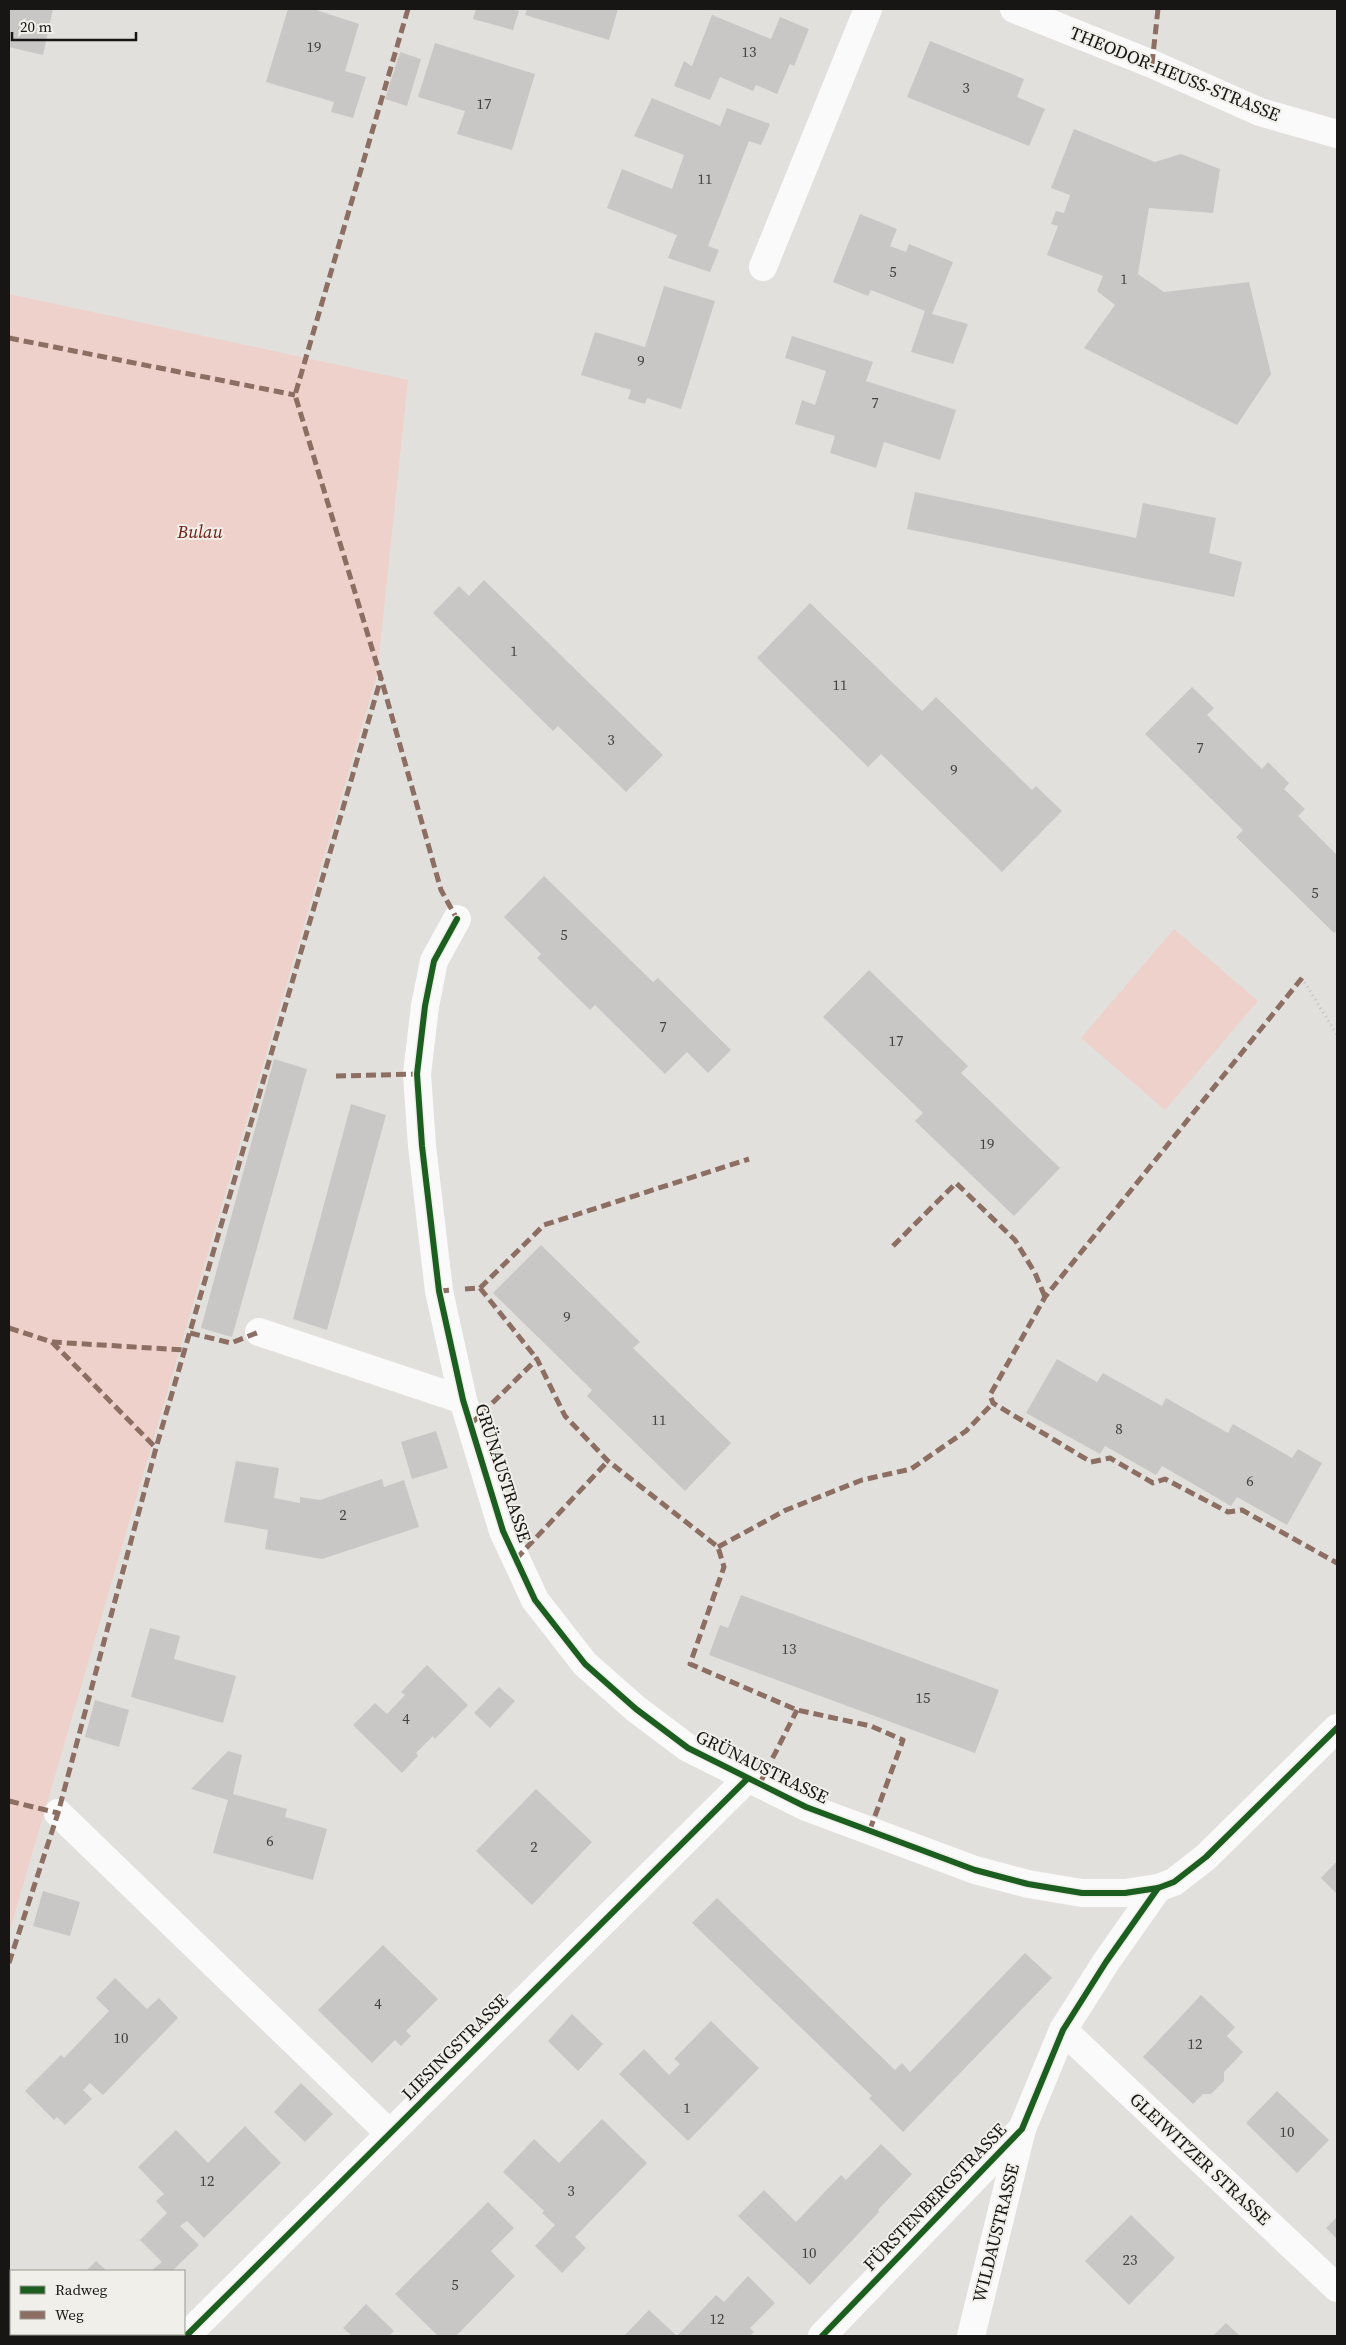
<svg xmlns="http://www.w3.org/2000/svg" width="1346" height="2345" viewBox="0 0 1346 2345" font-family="'Source Serif 4',serif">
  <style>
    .green { fill: #eed1ca }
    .building { fill: #c9c7c5 }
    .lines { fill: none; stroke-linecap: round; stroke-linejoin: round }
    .path { stroke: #c1c1c0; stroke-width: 3; stroke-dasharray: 1 4; stroke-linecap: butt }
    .street { stroke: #fbfafa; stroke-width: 28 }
    .quiet { stroke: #8d6e63; stroke-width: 5; stroke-dasharray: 10 5; stroke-linecap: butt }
    .cycleway-casing { stroke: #f0efe9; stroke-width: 9 }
    .cycleway { stroke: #1b5e20; stroke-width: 6 }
    .labels { text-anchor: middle; stroke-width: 4; stroke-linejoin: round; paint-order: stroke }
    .number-label { font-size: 15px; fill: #444341 }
    .street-label { font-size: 18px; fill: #171614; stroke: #f0efe9 }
    .park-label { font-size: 18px; font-style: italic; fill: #702016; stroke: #f0efe9 }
  </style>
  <rect width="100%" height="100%" fill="#e2e0dd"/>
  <g class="green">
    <polygon points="9,294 408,380 377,675 9,1933"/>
    <polygon points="1174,929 1258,1001 1165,1110 1081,1038"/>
  </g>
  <g class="building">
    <polygon points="9,9 53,9 43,55 9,47"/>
    <polygon points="288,9 313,9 359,24 345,71 366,77 353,118 331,112 334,102 266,82"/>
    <polygon points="476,9 510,9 519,11 513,30 473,19"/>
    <polygon points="527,9 618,9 609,40 525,15"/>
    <polygon points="712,15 771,39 780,17 809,29 794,66 790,64 777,94 756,85 753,91 720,77 710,100 674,86 684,61 692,66"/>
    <polygon points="930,41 1024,79 1017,97 1045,109 1029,146 907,97"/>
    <polygon points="435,43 535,74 512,150 457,134 465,111 418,97"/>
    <polygon points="400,52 421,59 407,106 385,99"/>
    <polygon points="652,98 720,126 727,108 770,124 761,145 749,141 708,246 719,250 710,272 668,258 677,235 607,208 622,169 672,189 684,155 634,136"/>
    <polygon points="1074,129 1155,162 1181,154 1220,169 1213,213 1149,208 1138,274 1164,292 1249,282 1271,374 1237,425 1084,348 1115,305 1097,291 1103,276 1047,255 1058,226 1051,224 1056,211 1064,213 1070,195 1051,188"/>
    <polygon points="860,214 897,229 890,246 906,252 909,244 953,262 932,314 968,324 953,364 911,352 925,311 871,290 868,296 833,282"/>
    <polygon points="664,286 715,301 681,409 647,398 645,404 628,399 631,390 581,375 595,332 645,347"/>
    <polygon points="792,336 873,362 866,381 956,410 940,460 884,442 876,468 830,453 835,436 795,424 802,400 815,405 826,371 785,358"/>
    <polygon points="915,492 1136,538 1143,503 1216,518 1209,553 1242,562 1234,597 907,529"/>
    <polygon points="484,580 663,755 626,792 558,726 553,731 433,613 459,586 469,596"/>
    <polygon points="810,603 922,711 936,697 1032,790 1036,786 1062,811 1002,872 881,754 868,767 757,658"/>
    <polygon points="1192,687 1214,708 1207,715 1262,769 1268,762 1289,783 1284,789 1305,809 1298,816 1337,855 1337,930 1334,933 1236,837 1243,830 1145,734"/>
    <polygon points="544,876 653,982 658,978 731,1050 708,1073 687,1052 665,1074 595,1005 590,1010 537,958 541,954 504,917"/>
    <polygon points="869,970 968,1066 961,1073 1060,1168 1014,1216 915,1121 923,1113 823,1017"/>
    <polygon points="274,1059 307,1069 232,1337 201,1328"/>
    <polygon points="351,1104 386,1115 327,1330 293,1319"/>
    <polygon points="541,1245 640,1342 633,1348 731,1443 685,1491 587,1396 592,1390 493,1293"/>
    <polygon points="1057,1359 1097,1382 1103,1373 1162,1406 1166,1398 1228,1433 1233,1424 1292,1458 1298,1449 1322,1463 1287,1525 1237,1497 1231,1506 1162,1466 1156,1475 1105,1446 1100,1454 1026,1413"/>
    <polygon points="436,1431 448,1468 412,1479 401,1442"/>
    <polygon points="236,1461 279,1468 274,1498 300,1503 300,1497 320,1500 382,1479 384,1487 404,1480 419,1527 322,1559 265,1549 268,1530 224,1522"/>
    <polygon points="741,1595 999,1690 975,1753 709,1655 720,1625 728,1628"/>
    <polygon points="150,1628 180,1636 174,1659 236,1676 223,1723 131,1697"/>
    <polygon points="427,1665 468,1705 435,1739 433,1736 416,1753 418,1756 402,1773 353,1725 375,1703 387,1714 405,1695 401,1692"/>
    <polygon points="499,1687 515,1701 490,1728 474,1713"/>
    <polygon points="95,1700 129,1710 119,1747 85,1737"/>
    <polygon points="228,1751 242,1755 233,1794 287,1809 285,1817 327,1829 313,1880 213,1853 228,1800 191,1789"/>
    <polygon points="536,1789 592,1842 532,1905 476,1851"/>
    <polygon points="1337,1861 1337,1894 1321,1878"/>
    <polygon points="43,1891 80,1902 70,1936 33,1926"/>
    <polygon points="717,1898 895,2070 902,2063 910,2072 1025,1953 1052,1978 903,2132 869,2098 872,2096 692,1923"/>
    <polygon points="383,1945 438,1999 406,2031 411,2036 401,2046 395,2040 372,2063 318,2010"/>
    <polygon points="115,1978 147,2009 159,1998 178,2018 103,2095 90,2083 83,2090 92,2099 65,2125 57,2117 54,2120 25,2091 61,2055 64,2058 109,2011 96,1998"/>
    <polygon points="1201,1995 1235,2027 1227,2036 1243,2052 1224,2072 1224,2081 1211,2094 1203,2094 1193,2104 1143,2057"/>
    <polygon points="572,2014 603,2044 578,2071 548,2041"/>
    <polygon points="711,2021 759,2068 688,2141 619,2074 644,2049 669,2075 680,2064 674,2059"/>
    <polygon points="301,2083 333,2114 305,2142 274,2112"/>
    <polygon points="1277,2091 1329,2140 1297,2173 1246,2123"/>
    <polygon points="602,2119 647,2163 575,2237 586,2248 562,2273 535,2246 555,2225 542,2213 544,2211 503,2172 534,2139 559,2163"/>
    <polygon points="245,2126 281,2163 204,2238 187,2221 180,2226 199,2245 172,2271 151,2271 162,2262 140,2240 167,2213 156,2201 164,2194 138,2167 176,2130 208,2163"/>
    <polygon points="881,2144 912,2174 878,2210 879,2212 810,2285 738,2216 764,2190 796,2222 841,2175 846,2180"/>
    <polygon points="488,2202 514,2228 491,2251 515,2276 456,2336 438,2336 395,2294"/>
    <polygon points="1131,2215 1175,2258 1129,2305 1085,2261"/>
    <polygon points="1337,2217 1337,2239 1326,2228"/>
    <polygon points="96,2261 107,2271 86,2271"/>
    <polygon points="748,2276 775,2303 750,2328 754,2332 750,2336 624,2336 649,2310 677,2336 716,2295 724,2302"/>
    <polygon points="366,2304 394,2331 389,2336 352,2336 343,2328"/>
    <polygon points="1226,2323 1240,2336 1213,2336"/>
    <polygon points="31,2334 113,2334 111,2336 33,2336"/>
  </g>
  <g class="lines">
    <polyline class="path" points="1302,978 1337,1035"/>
    <g class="street">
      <polyline points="1014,9 1152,64 1260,112 1337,134"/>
      <polyline points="763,267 868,9"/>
      <polyline points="457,919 434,961 425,1006 417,1074 422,1146 439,1291 463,1400 503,1531 535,1600 585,1664 636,1709 688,1748 806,1807 975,1870 1028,1884 1082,1893 1125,1893 1158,1888 1174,1882 1206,1857 1337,1728"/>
      <polyline points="259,1332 463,1400"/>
      <polyline points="58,1813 389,2133"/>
      <polyline points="1063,2030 1337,2288"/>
      <polyline points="186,2336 747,1779"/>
      <polyline points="822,2336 1022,2129 1063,2030 1106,1962 1158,1888"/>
      <polyline points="971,2336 1022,2129"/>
    </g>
    <g class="quiet">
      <polyline points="408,9 295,395 381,678 441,890 457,919"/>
      <polyline points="1152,64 1158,9"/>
      <polyline points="9,338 295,395"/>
      <polyline points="1302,978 1045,1297 990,1395 993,1403 1091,1462 1110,1458 1153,1483 1165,1479 1228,1512 1242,1510 1337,1563"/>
      <polyline points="336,1076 417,1074"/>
      <polyline points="893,1246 956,1183 1015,1240 1035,1273 1045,1297"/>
      <polyline points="480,1288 537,1359"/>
      <polyline points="465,1289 480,1288 544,1225 749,1159"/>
      <polyline points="439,1291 452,1290"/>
      <polyline points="9,1328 52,1342 184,1350"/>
      <polyline points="190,1333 231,1343 259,1332"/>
      <polyline points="52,1342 156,1448"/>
      <polyline points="471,1424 537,1359 565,1416 608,1461 718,1547 724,1567 690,1664 797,1710 871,1726 903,1740 869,1832"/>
      <polyline points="718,1547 786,1510 862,1480 911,1469 966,1431 993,1403"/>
      <polyline points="516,1559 608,1461"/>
      <polyline points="759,1785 797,1710"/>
      <polyline points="9,1801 58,1813"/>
      <polyline points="9,1963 58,1813 156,1448 381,678"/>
    </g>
    <defs>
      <g id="cycleway">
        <polyline points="457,919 434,961 425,1006 417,1074 422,1146 439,1291 463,1400 503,1531 535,1600 585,1664 636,1709 688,1748 806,1807 975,1870 1028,1884 1082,1893 1125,1893 1158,1888 1174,1882 1206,1857 1337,1728"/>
        <polyline points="186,2336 747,1779"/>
        <polyline points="822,2336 1022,2129 1063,2030 1106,1962 1158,1888"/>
      </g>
    </defs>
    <use href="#cycleway" class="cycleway-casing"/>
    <use href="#cycleway" class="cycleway"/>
  </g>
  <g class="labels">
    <g class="number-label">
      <text x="314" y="52">19</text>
      <text x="749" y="57">13</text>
      <text x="966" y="93">3</text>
      <text x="484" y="109">17</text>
      <text x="705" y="184">11</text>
      <text x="893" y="277">5</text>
      <text x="1124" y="284">1</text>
      <text x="641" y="366">9</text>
      <text x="875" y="408">7</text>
      <text x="514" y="656">1</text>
      <text x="840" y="690">11</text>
      <text x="611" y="745">3</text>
      <text x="1200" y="753">7</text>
      <text x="954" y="775">9</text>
      <text x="1315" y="898">5</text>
      <text x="564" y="940">5</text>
      <text x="663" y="1032">7</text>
      <text x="896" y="1046">17</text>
      <text x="987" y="1149">19</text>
      <text x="567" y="1322">9</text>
      <text x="659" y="1425">11</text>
      <text x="1119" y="1434">8</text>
      <text x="1250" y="1486">6</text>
      <text x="343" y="1520">2</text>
      <text x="789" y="1654">13</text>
      <text x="923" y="1703">15</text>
      <text x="406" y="1724">4</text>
      <text x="270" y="1846">6</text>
      <text x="534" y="1852">2</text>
      <text x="378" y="2009">4</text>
      <text x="121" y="2043">10</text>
      <text x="1195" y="2049">12</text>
      <text x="687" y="2113">1</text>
      <text x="1287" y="2137">10</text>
      <text x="207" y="2186">12</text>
      <text x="571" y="2196">3</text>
      <text x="809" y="2258">10</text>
      <text x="1130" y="2265">23</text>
      <text x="455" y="2290">5</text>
      <text x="717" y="2324">12</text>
    </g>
    <g class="street-label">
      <text transform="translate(1175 74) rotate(22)" y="6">THEODOR-HEUSS-STRASSE</text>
      <text transform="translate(503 1473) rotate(72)" y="6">GRÜNAUSTRASSE</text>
      <text transform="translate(762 1767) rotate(26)" y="6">GRÜNAUSTRASSE</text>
      <text transform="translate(455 2047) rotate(-45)" y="6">LIESINGSTRASSE</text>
      <text transform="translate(1200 2159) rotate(43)" y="6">GLEIWITZER STRASSE</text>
      <text transform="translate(935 2197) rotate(-46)" y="6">FÜRSTENBERGSTRASSE</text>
      <text transform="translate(996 2233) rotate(-76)" y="6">WILDAUSTRASSE</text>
    </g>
    <g class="park-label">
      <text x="200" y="538">Bulau</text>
    </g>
  </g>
  <rect width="1346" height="2345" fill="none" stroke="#171614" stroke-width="20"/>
  <rect x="10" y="2270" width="175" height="65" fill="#f0efe9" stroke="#999894"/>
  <rect x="20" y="2286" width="25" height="8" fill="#1b5e20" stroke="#999894"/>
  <text x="55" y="2295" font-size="15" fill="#171614">Radweg</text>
  <rect x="20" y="2311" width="25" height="8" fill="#8d6e63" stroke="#999894"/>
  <text x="55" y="2320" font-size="15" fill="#171614">Weg</text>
  <path d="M12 32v8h124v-8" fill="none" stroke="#171614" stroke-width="2.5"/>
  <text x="20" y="32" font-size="15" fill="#171614" stroke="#f0efe9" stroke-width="4" paint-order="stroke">20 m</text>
</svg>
